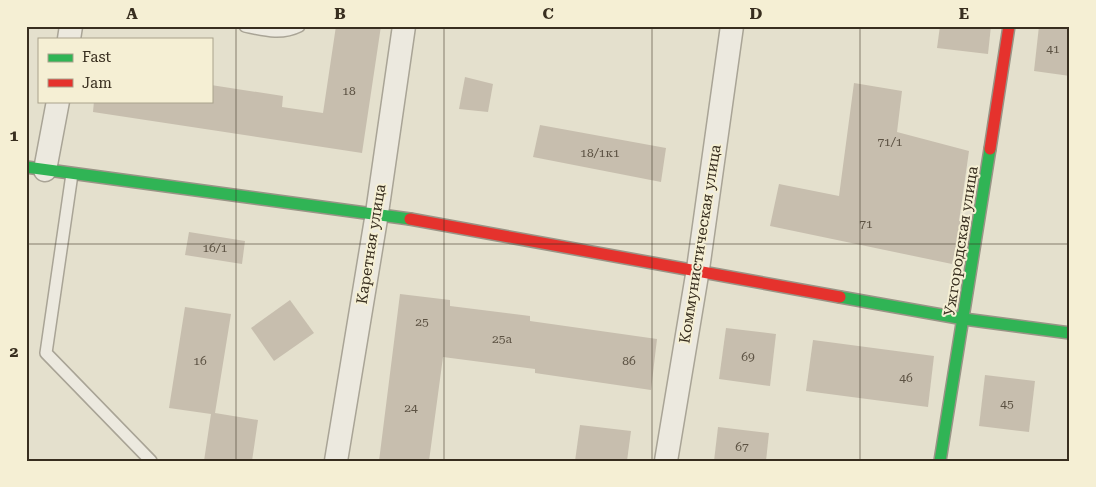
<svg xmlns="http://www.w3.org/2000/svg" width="1096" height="487" viewBox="0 0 1096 487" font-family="'Roboto Serif',serif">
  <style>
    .building { fill: #c7beae }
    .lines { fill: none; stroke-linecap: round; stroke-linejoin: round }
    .lane-casing { stroke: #a9a496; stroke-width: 14 }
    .street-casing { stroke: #a9a496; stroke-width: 25 }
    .fast-casing { stroke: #999486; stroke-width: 14 }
    .jam-casing { stroke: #999486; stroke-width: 14 }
    .lane { stroke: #ece9df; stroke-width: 11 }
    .street { stroke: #ece9df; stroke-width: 22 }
    .fast { stroke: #30b455; stroke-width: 11 }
    .jam { stroke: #e5322d; stroke-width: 11 }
    .grid { fill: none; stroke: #382e1f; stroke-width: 1; stroke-opacity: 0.55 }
    .labels { text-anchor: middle; stroke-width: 4; stroke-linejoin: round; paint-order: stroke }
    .number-label { font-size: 12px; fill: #5c5243 }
    .street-label { font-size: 15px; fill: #382e1f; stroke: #f5efd4 }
    .neatline { fill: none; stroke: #382e1f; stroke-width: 2 }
    .grid-label { font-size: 16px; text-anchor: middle; font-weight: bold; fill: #382e1f }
  </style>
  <rect width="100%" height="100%" fill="#e4e0cd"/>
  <g class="building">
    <polygon points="336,26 381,26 362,153 93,112 94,101 211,101 211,85 283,96 282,107 323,113"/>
    <polygon points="940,26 991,26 988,54 937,48"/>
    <polygon points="1039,26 1070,26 1070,76 1034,71"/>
    <polygon points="465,77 493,84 488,112 459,109"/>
    <polygon points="854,83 902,91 897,132 969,151 959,221 961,221 952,264 770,226 779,184 839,196"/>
    <polygon points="540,125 666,148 661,182 533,157"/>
    <polygon points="189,232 245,241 242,264 185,255"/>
    <polygon points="400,294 450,300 450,306 530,316 530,321 657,339 651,390 535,373 535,369 443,357 429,461 379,461"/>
    <polygon points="290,300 314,333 274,361 251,328"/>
    <polygon points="185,307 231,314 215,413 258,420 252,461 204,461 211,414 169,408"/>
    <polygon points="726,328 776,334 770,386 719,379"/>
    <polygon points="813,340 934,356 928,407 806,391"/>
    <polygon points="985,375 1035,381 1029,432 979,426"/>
    <polygon points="580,425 631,431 627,461 575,461"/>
    <polygon points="718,427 769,433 766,461 714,461"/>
  </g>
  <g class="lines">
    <defs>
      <g id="lane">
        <path d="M245,26c19,4 36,9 54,0"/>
        <polyline points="72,174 46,353 151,461"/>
      </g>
      <g id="street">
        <polyline points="69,39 71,26"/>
        <polyline points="45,170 58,101"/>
        <polyline points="336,461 377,213 404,26"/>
        <polyline points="666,461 698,269 732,26"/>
      </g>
      <g id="fast">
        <polyline points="26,167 410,219"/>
        <polyline points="840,297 964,319 1070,333"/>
        <polyline points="940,461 990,149"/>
      </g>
      <g id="jam">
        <polyline points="990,149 1009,26"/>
        <polyline points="410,219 840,297"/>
      </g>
    </defs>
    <use href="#lane" class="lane-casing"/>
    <use href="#street" class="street-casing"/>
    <use href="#fast" class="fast-casing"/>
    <use href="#jam" class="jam-casing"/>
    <use href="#lane" class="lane"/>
    <use href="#street" class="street"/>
    <use href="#fast" class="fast"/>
    <use href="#jam" class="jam"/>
  </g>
  <path class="grid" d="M236,26v435M444,26v435M652,26v435M860,26v435M26,244h1044"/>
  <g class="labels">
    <g class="number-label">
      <text x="1053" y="53">41</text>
      <text x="349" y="95">18</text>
      <text x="890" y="146">71/1</text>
      <text x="600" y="157">18/1к1</text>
      <text x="866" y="228">71</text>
      <text x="215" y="252">16/1</text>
      <text x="422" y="326">25</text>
      <text x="502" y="343">25а</text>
      <text x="748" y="361">69</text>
      <text x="200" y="365">16</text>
      <text x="629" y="365">86</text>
      <text x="906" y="382">46</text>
      <text x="1007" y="408">45</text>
      <text x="411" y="412">24</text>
      <text x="742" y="451">67</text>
    </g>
    <g class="street-label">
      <text transform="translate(961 241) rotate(-81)" y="5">Ужгородская улица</text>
      <text transform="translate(371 244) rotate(-81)" y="5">Каретная улица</text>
      <text transform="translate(700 244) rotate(-81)" y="5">Коммунистическая улица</text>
    </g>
  </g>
  <rect width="1096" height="487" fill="none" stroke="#f5efd4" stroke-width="55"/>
  <rect x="38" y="38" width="175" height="65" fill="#f5efd4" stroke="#a9a28c"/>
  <rect x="48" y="54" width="25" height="8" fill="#30b455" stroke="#a9a28c"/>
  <text x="82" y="62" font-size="15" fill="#382e1f">Fast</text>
  <rect x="48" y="79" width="25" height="8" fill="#e5322d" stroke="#a9a28c"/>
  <text x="82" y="88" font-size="15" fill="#382e1f">Jam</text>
  <rect x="28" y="28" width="1040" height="432" class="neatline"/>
  <g class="grid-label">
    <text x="132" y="19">A</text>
    <text x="340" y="19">B</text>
    <text x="548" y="19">C</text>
    <text x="756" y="19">D</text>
    <text x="964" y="19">E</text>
    <text x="14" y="141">1</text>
    <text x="14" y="357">2</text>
  </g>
</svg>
